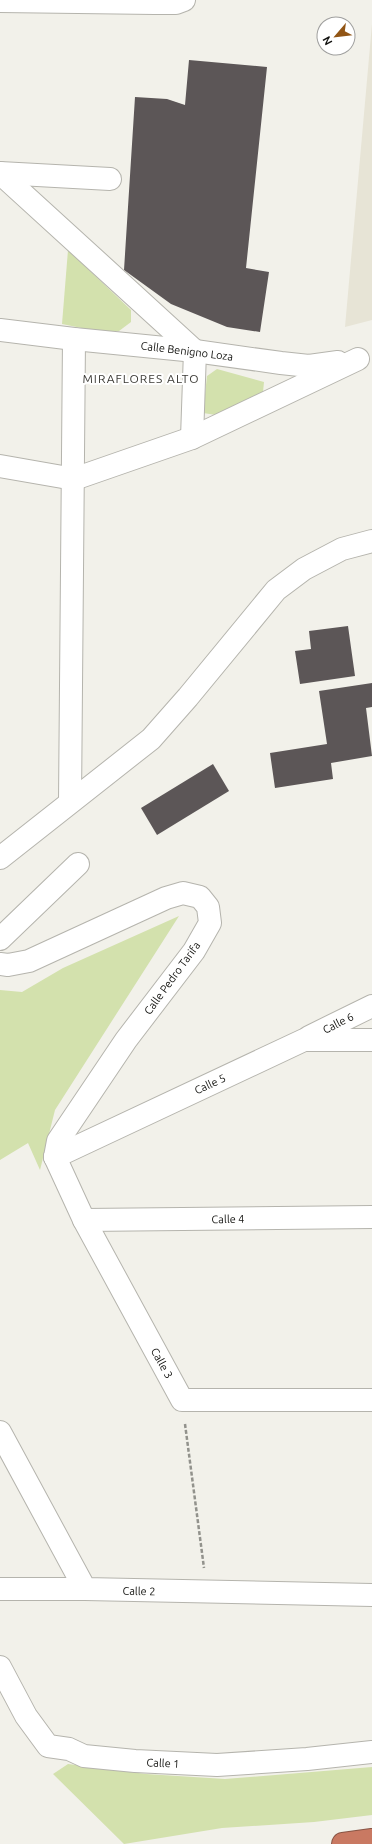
<svg xmlns="http://www.w3.org/2000/svg" width="372" height="1844" viewBox="0 0 372 1844" font-family="Ubuntu,sans-serif">
  <style>
    .built { fill: #e7e4d6 }
    .green { fill: #d3e1ad }
    .building { fill: #5c5657 }
    .lines { fill: none; stroke-linecap: round; stroke-linejoin: round }
    .minor-casing { stroke: #b5b4ad; stroke-width: 24 }
    .highway-casing { stroke: #885444; stroke-width: 24 }
    .path { stroke: #92928c; stroke-width: 2.5; stroke-dasharray: 4 2; stroke-linecap: butt }
    .minor { stroke: #fff; stroke-width: 22 }
    .highway { stroke: #c97962; stroke-width: 22 }
    .labels { text-anchor: middle; stroke-width: 4; stroke-linejoin: round; paint-order: stroke }
    .street-label { font-size: 11px; fill: #10100d; stroke: #fff }
    .neighbourhood-label { font-size: 12px; letter-spacing: 1px; fill: #3a3934; stroke: #fff }
  </style>
  <rect width="100%" height="100%" fill="#f2f1ea"/>
  <polygon class="built" points="372,24 372,320 345,327"/>
  <g class="green">
    <polygon points="68,250 131,310 131,322 119,331 106,333 62,324"/>
    <polygon points="217,369 264,382 263,392 216,415 203,413 207,376"/>
    <polygon points="179,916 55,1110 40,1170 28,1143 0,1160 0,990 22,992 63,968"/>
    <polygon points="68,1764 146,1774 225,1779 372,1767 372,1815 314,1822 222,1828 124,1844 53,1774"/>
  </g>
  <g class="building">
    <polygon points="189,60 267,67 246,268 269,272 260,332 227,327 171,304 124,270 135,97 167,99 185,105"/>
    <polygon points="348,626 355,676 300,684 295,651 311,649 309,631"/>
    <polygon points="372,683 372,707 366,708 372,756 331,763 333,779 275,788 270,753 327,744 319,691"/>
    <polygon points="213,764 229,791 157,835 141,808"/>
  </g>
  <g class="lines">
    <defs>
      <g id="minor">
        <polyline points="0,1 155,3 176,3 184,0"/>
        <polyline points="0,173 195,351 192,438"/>
        <polyline points="0,173 110,179"/>
        <polyline points="0,330 74,339 195,351 281,363 309,366 338,362"/>
        <polyline points="0,466 74,479 192,438 358,359"/>
        <polyline points="70,802 74,339"/>
        <polyline points="0,858 151,739 188,697 276,590 304,569 342,549 372,541"/>
        <polyline points="0,939 78,864"/>
        <polyline points="0,964 8,965 29,961 166,898 183,893 200,897 208,907 210,923 194,951 126,1040 58,1141 55,1157"/>
        <polyline points="309,1037 372,1006"/>
        <polyline points="55,1157 84,1220 182,1400 372,1400"/>
        <polyline points="55,1157 304,1040 372,1040"/>
        <polyline points="84,1220 372,1217"/>
        <polyline points="0,1432 85,1589 372,1595"/>
        <polyline points="0,1589 85,1589"/>
        <polyline points="0,1667 26,1716 48,1746 69,1749 84,1756 135,1761 217,1765 307,1759 372,1752"/>
      </g>
      <polyline id="highway" points="343,1844 372,1840"/>
    </defs>
    <use href="#minor" class="minor-casing"/>
    <use href="#highway" class="highway-casing"/>
    <polyline class="path" points="185,1424 204,1568"/>
    <use href="#minor" class="minor"/>
    <use href="#highway" class="highway"/>
  </g>
  <g class="labels">
    <g class="street-label">
      <text transform="translate(187 351) rotate(7)" y="4">Calle Benigno Loza</text>
      <text transform="translate(172 978) rotate(-54)" y="4">Calle Pedro Tarifa</text>
      <text transform="translate(338 1023) rotate(-27)" y="4">Calle 6</text>
      <text transform="translate(210 1084) rotate(-25)" y="4">Calle 5</text>
      <text transform="translate(228 1219) rotate(-1)" y="4">Calle 4</text>
      <text transform="translate(162 1363) rotate(61)" y="4">Calle 3</text>
      <text transform="translate(139 1591) rotate(1)" y="4">Calle 2</text>
      <text transform="translate(163 1763) rotate(3)" y="4">Calle 1</text>
    </g>
    <g class="neighbourhood-label">
      <text x="141" y="383">MIRAFLORES ALTO</text>
    </g>
  </g>
  <g transform="translate(336 36) rotate(242)"><circle r="19" fill="#ffffff" stroke="#9f9f9e"/>
  <path d="M0-3L7 15L0 10L-7 15Z" fill="#915515"/>
  <text y="-6" font-size="11" font-weight="bold" text-anchor="middle" fill="#10100d">N</text>
  </g>
</svg>
